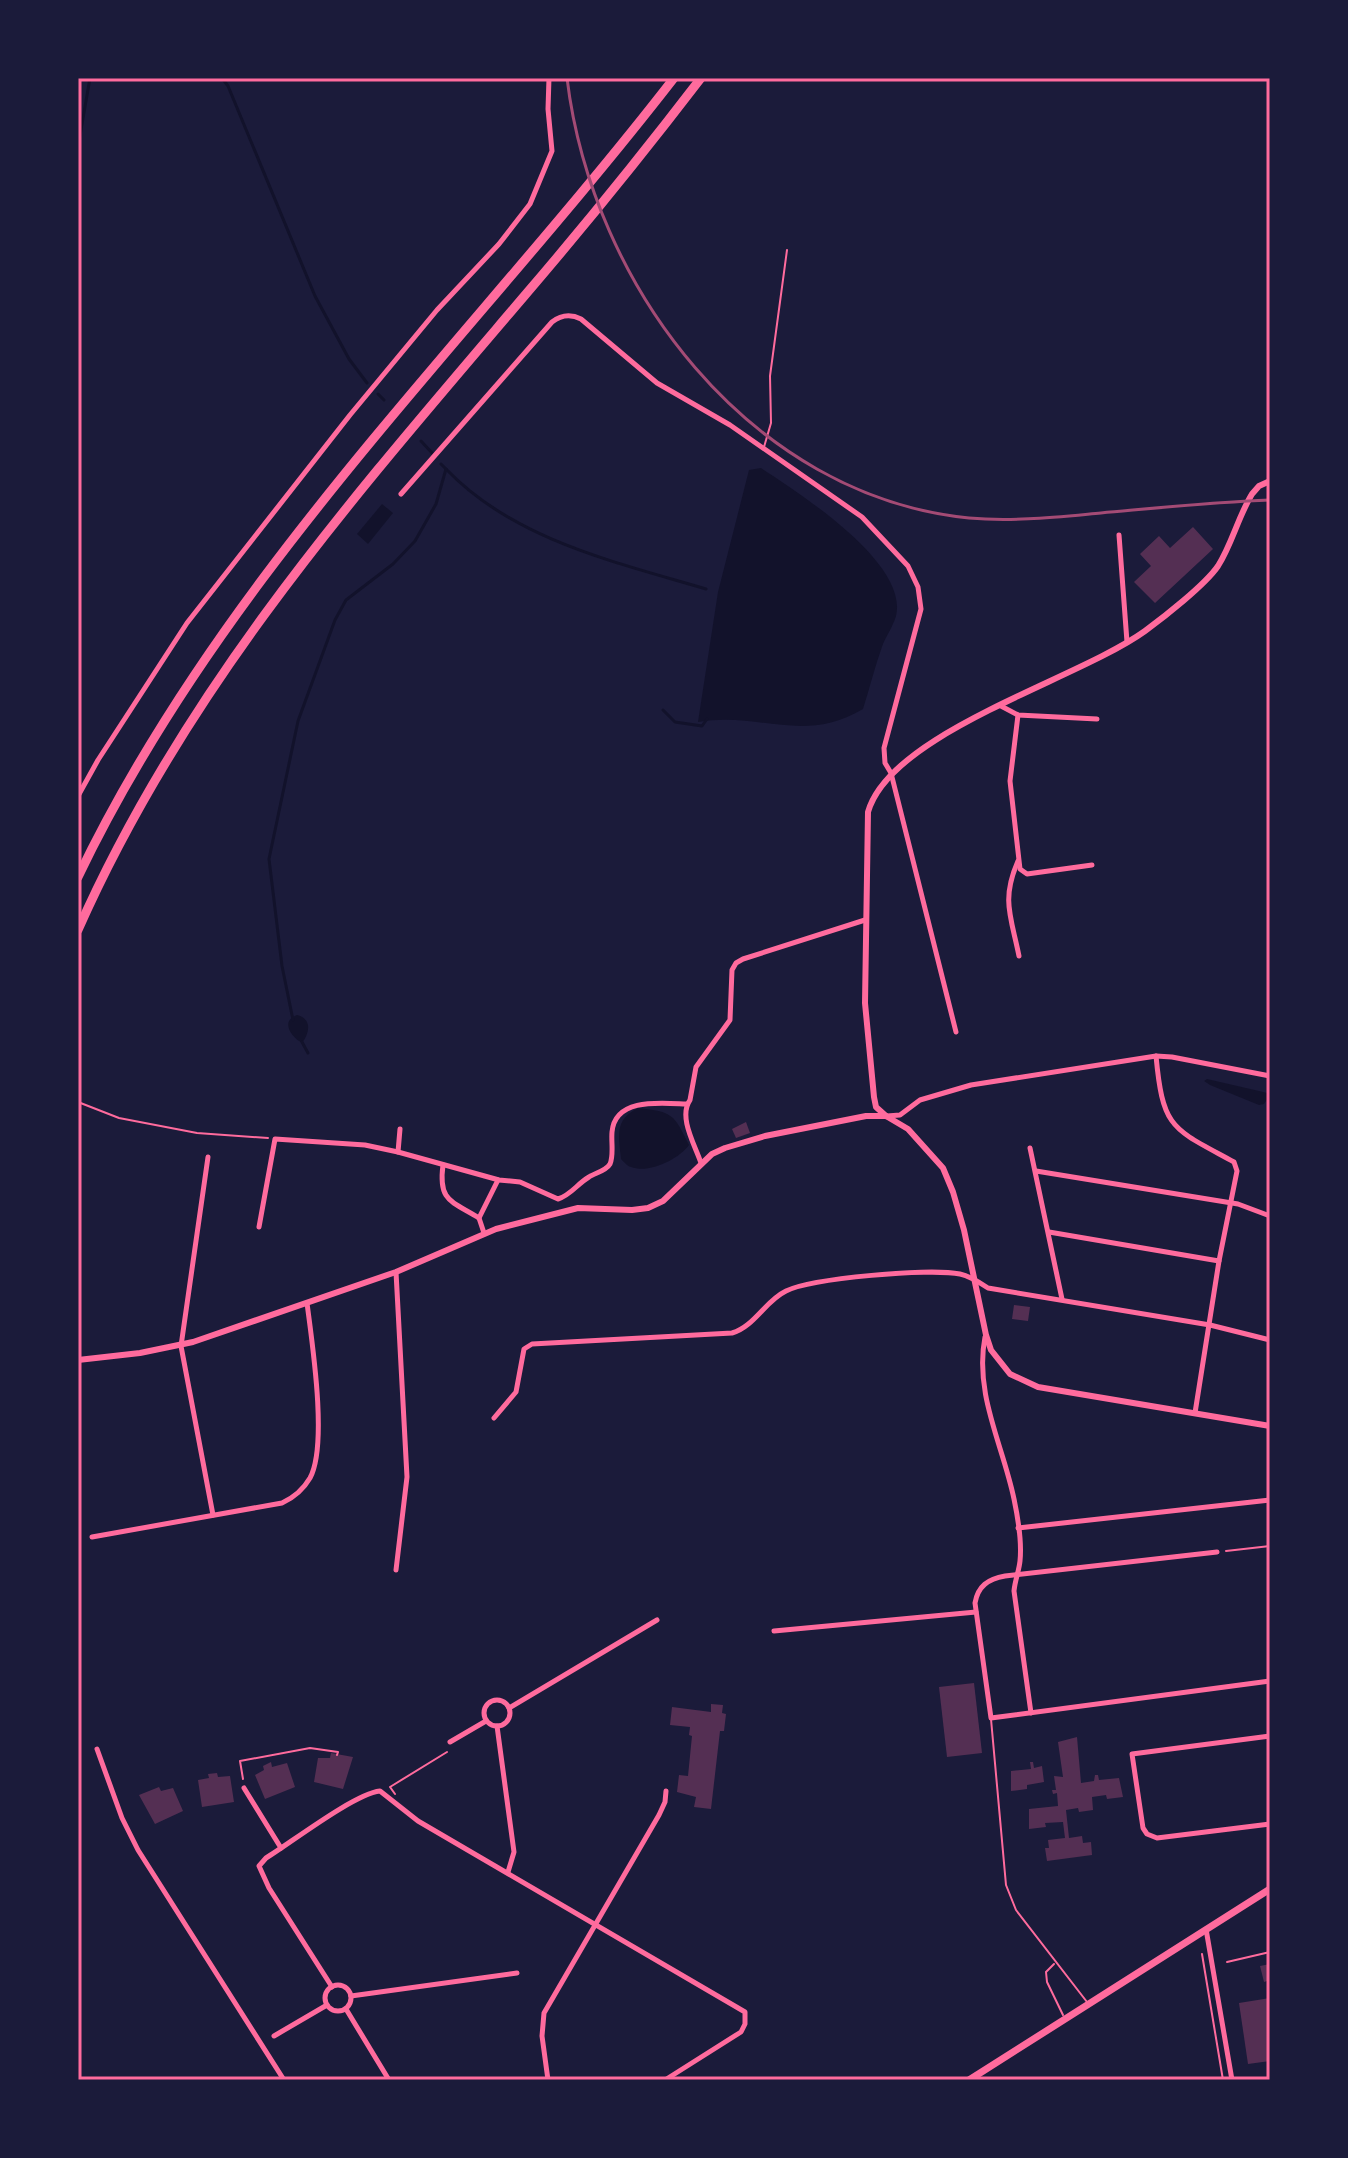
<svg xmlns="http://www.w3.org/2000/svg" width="1348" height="2158" viewBox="0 0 1348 2158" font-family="Arial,sans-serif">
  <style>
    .water { fill: #12122b }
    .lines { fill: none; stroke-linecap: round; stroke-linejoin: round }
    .stream { stroke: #12122b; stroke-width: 3 }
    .building { fill: #542f53 }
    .path { stroke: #ff6b9d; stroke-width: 2 }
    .service { stroke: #ff6b9d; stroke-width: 2 }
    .minor { stroke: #ff6b9d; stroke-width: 5 }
    .tertiary { stroke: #ff6b9d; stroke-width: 6 }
    .secondary { stroke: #ff6b9d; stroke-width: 7 }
    .motorway { stroke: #ff6b9d; stroke-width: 9 }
    .rail { stroke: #a44b75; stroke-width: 3 }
    .neatline { fill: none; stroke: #ff6b9d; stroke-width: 3 }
  </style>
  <rect width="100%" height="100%" fill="#1b1b3a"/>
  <g class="water">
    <path d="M761,468c38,25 148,95 135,148 -3,10 -9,19 -13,28 -8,22 -13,43 -20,65 -61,36 -103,2 -165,13l20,-130 31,-122z"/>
    <polygon points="382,504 393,513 368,544 357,534"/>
    <path d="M297,1015c15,4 13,17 5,28 -11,-6 -22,-22 -5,-28z"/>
    <polygon points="1207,1079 1259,1091 1267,1093 1268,1098 1264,1104 1259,1105 1210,1085 1204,1081"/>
    <path d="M638,1108c35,4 36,6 51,37 -10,14 -40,29 -58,22 -4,-1 -7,-5 -10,-8 -2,-24 -7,-39 17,-51z"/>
  </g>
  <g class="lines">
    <g class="stream">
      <polyline points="222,78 228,86 315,296 349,359 367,383"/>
      <polyline points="78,147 90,78"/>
      <polyline points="378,394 384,400"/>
      <polyline points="421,441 433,454"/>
      <path d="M446,469c68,71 169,93 260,120"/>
      <polyline points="663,710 675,722 702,726 707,719"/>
      <polyline points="293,1020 282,966 269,859 298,721 335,620 346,600 393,564 415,541 436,504 446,469 441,464"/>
      <polyline points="302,1042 308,1053"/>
    </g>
  </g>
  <g class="building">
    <polygon points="1193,527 1213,549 1155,603 1134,582 1151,566 1140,554 1159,536 1170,548"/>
    <polygon points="746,1122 750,1133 736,1138 732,1129"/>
    <polygon points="1014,1305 1030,1307 1028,1321 1012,1319"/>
    <polygon points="974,1683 982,1753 947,1757 939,1687"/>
    <polygon points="711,1704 723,1705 722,1713 726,1714 724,1731 720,1731 711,1809 694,1807 696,1797 677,1792 679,1775 688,1776 692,1736 689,1735 690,1727 670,1725 672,1707 711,1712"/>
    <polygon points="1077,1737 1081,1783 1094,1781 1095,1775 1098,1775 1099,1780 1119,1778 1123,1797 1107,1799 1106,1795 1092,1797 1093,1810 1079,1812 1078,1808 1066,1810 1069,1838 1082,1836 1083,1843 1091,1842 1092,1855 1047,1861 1045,1848 1049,1848 1048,1840 1065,1838 1063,1822 1045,1823 1046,1827 1029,1829 1029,1809 1058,1806 1057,1793 1053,1794 1052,1790 1056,1790 1054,1776 1063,1777 1058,1742"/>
    <polygon points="331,1753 353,1757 343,1789 314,1782 318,1758 330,1758"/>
    <polygon points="271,1762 272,1767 287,1763 295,1787 265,1799 255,1775 264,1770 263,1766"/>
    <polygon points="1030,1762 1033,1762 1034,1768 1042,1766 1044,1782 1027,1785 1027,1789 1011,1791 1011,1771 1031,1769"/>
    <polygon points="217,1773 218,1777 230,1776 234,1802 202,1807 198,1780 209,1778 208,1774"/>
    <polygon points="159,1787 161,1791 173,1788 183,1811 155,1824 139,1795"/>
    <polygon points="1270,1964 1270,1980 1264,1982 1260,1966"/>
    <polygon points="1270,1998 1270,2061 1248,2064 1239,2003"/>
  </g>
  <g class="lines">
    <g class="path">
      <polyline points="78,1102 119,1118 197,1133 268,1138"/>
      <polyline points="1226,1551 1270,1546"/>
      <polyline points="243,1779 240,1761 310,1748 338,1752 337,1755"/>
      <polyline points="395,1794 390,1787 447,1752"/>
      <polyline points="1202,1954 1223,2080"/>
      <polyline points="1227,1962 1270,1952"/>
    </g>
    <g class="service">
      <polyline points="764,447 771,423 770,376 787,250"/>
      <polyline points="991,1719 1006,1885 1016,1910 1087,2002"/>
      <polyline points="1054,1964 1046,1972 1047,1982 1063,2015"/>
    </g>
    <g class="minor">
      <path d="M401,494l151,-172c9,-7 19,-8 29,-3l76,64 73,42 132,92 46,49 10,21 3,22 -37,139 1,15 6,10 65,259"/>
      <polyline points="1119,535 1127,642"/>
      <polyline points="1001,706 1018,715 1097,719"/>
      <polyline points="1018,715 1010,781 1020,869 1027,874 1092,865"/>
      <polyline points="78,796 98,760 187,623 350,415 437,310 499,244 530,204 552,151 548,109 549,78"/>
      <path d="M1018,861c-17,39 -7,55 1,95"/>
      <path d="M1156,1056c7,74 16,72 78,106l3,9 -18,90 -24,152"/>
      <polyline points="887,1116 900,1115 920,1100 971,1085 1156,1056 1172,1057 1270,1076"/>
      <polyline points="1030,1148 1062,1299"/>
      <polyline points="398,1152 400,1129"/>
      <polyline points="208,1157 181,1346 213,1515"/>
      <path d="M701,1163c-6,-18 -23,-46 -11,-63l6,-33 34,-47 2,-50 4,-7 7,-4 122,-39"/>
      <path d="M443,1165c-5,37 9,36 36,53l5,15"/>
      <polyline points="1036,1171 1238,1204 1270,1216"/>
      <polyline points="479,1218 498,1180"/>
      <path d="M259,1227l16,-88 90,6 33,7 101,28 21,2 38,17c13,-4 19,-15 31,-22 6,-4 17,-6 21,-13 4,-9 1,-22 2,-32 3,-35 50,-29 74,-28"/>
      <polyline points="1049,1232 1219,1261"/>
      <polyline points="396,1272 407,1477 396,1570"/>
      <path d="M985,1337c-11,57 18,108 29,162 4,19 8,43 6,62 -1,10 -5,19 -6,30l17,122"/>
      <path d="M494,1418l22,-26 8,-43 8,-5 200,-11c23,-7 33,-32 54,-42 26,-13 144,-23 174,-17 10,2 19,8 28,14l222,37 60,15"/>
      <polyline points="1018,1528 1270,1500"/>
      <path d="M92,1537l190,-34c11,-5 21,-13 28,-25 18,-33 2,-136 -3,-175"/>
      <path d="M1217,1552l-212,24c-17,3 -27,10 -30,27l16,115 279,-37"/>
      <polyline points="774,1631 976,1612"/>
      <circle cx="497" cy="1713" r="13"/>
      <polyline points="509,1708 657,1620"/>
      <polyline points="497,1726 514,1852 508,1872"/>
      <polyline points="1270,1736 1132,1754 1143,1828 1147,1834 1157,1838 1270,1824"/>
      <polyline points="450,1742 486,1721"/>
      <polyline points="97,1749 122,1818 138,1850 284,2080"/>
      <polyline points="244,1788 281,1848"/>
      <polyline points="1206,1929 1232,2080"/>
      <circle cx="338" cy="1998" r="13"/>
      <path d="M332,1987l-63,-99 -10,-22 7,-8c26,-16 88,-64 114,-67l38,30 327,191v12l-4,8 -76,48"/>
      <polyline points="351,1996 517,1973"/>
      <polyline points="346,2009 389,2080"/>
      <polyline points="274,2036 327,2005"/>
      <polyline points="548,2080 542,2036 544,2013 659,1815 665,1802 666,1791"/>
    </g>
    <g class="tertiary">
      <path d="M886,1116l-10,-9 -2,-10 -9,-94 3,-191c23,-80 209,-132 277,-181 19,-14 60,-46 73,-65 14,-22 20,-49 34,-72l7,-8 11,-5"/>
      <polyline points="78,1360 140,1353 193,1342 396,1272 496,1229 578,1208 632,1210 648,1208 663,1201 712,1154 725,1148 765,1136 866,1116 886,1116 908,1129 943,1168 953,1192 964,1230 986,1335 991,1350 1010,1374 1038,1387 1270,1426"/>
    </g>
    <polyline class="secondary" points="969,2080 1270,1889"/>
    <g class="motorway">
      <path d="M78,877c145,-303 392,-536 596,-799"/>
      <path d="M78,930c108,-244 277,-435 448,-636 60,-70 119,-143 175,-216"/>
    </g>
    <path class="rail" d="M567,78c25,208 183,418 402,440 44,4 88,-1 132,-5 56,-5 113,-11 169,-13"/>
  </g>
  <rect width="1348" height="2158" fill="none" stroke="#1b1b3a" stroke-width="160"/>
  <rect x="80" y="80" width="1188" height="1998" class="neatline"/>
</svg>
